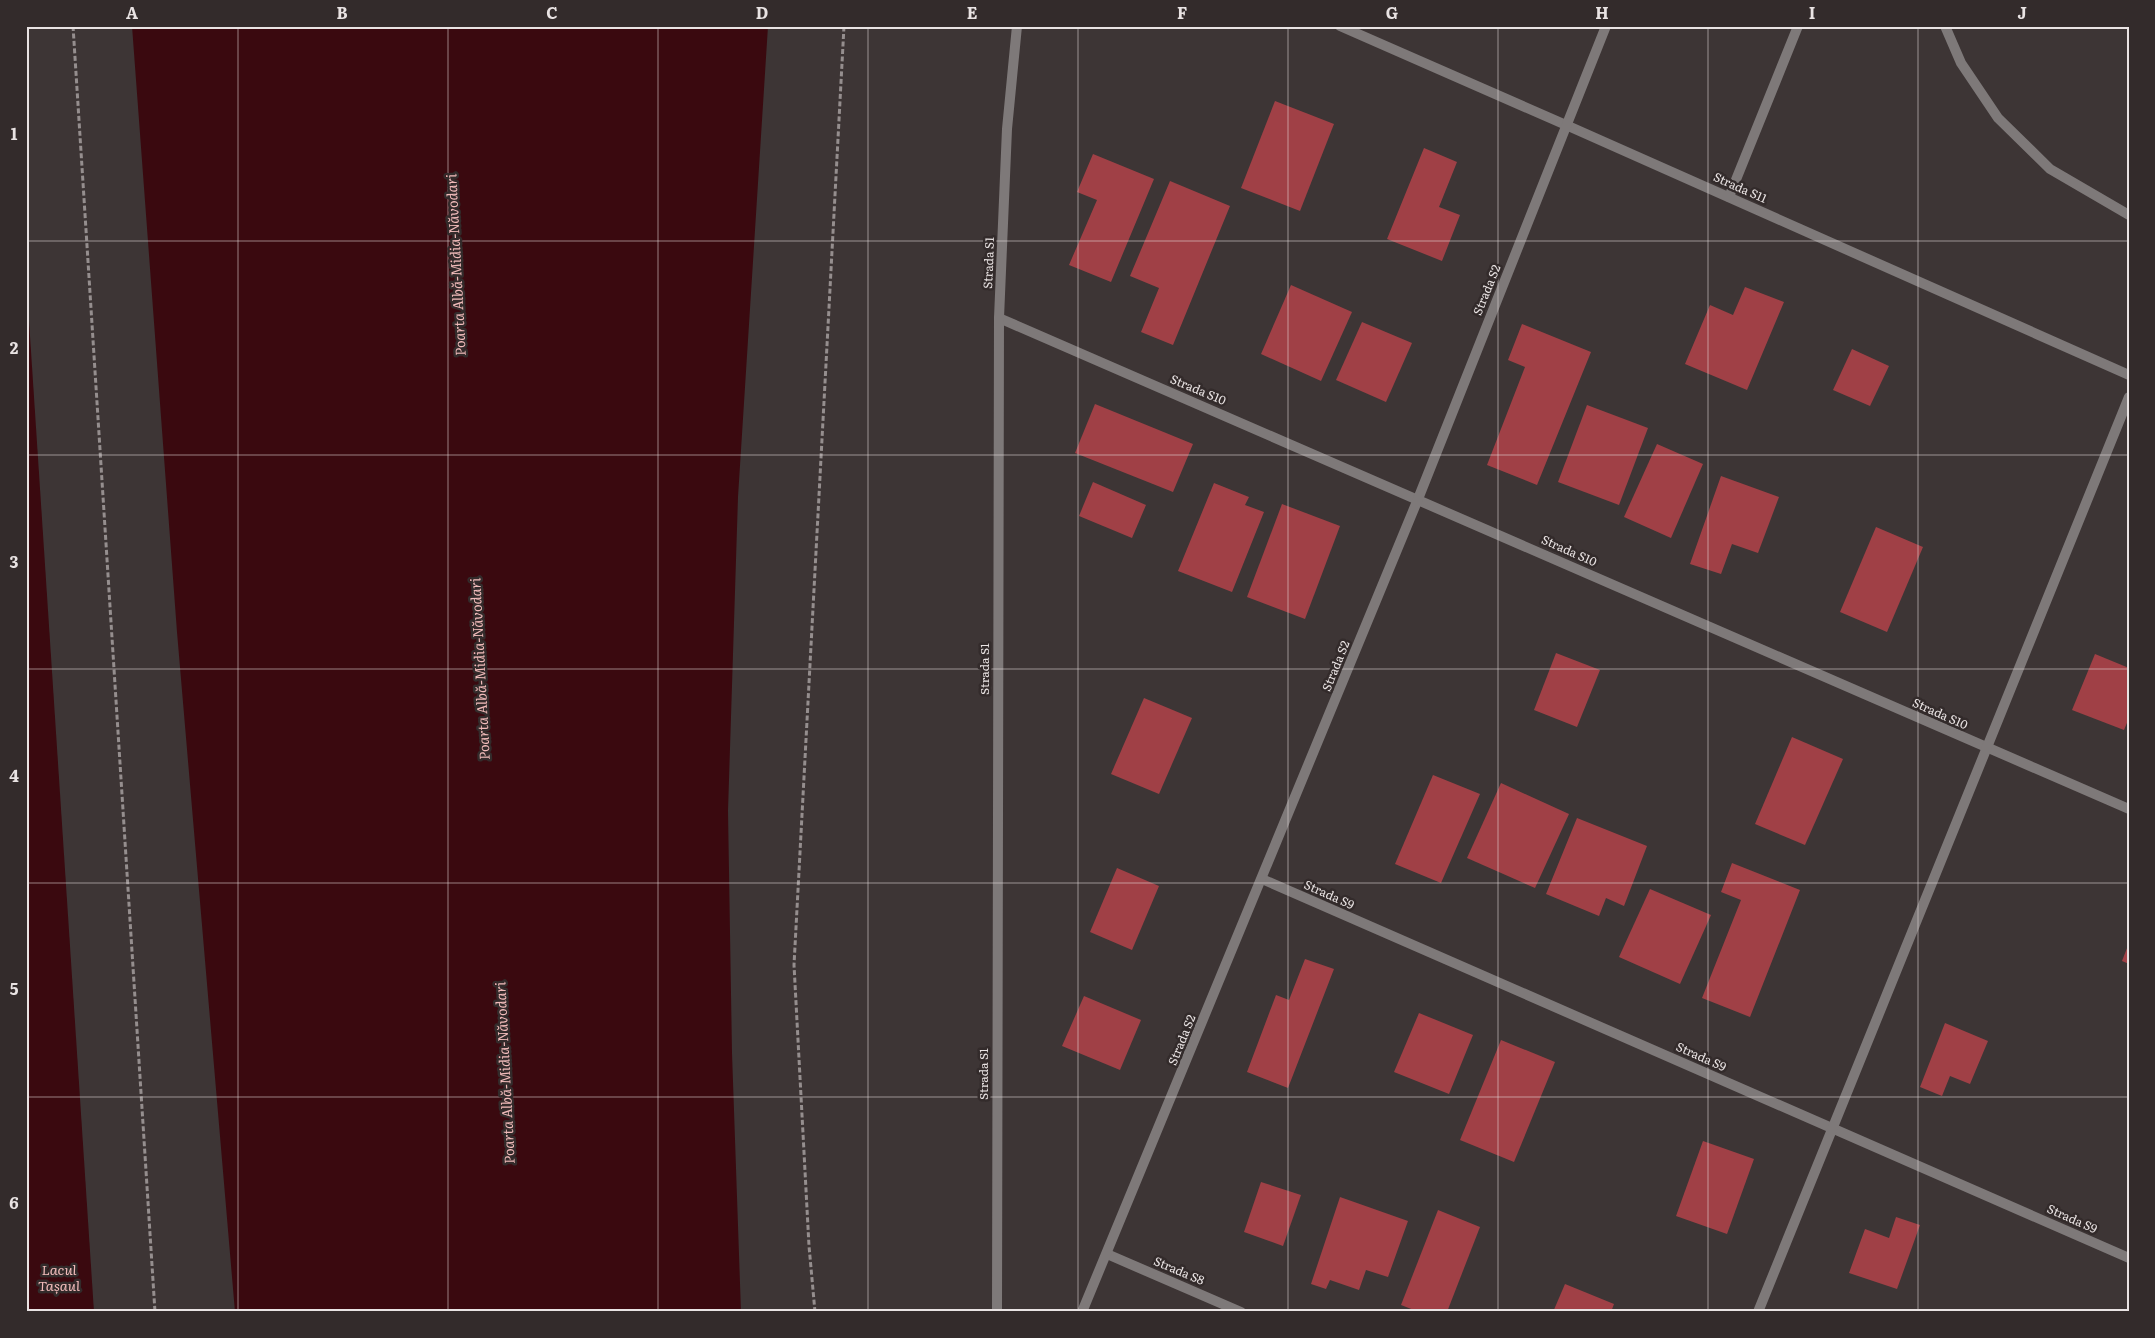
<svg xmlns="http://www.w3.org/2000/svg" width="2155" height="1338" viewBox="0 0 2155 1338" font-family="Literata,serif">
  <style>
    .water { fill: #3a090f }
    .building { fill: #a04046 }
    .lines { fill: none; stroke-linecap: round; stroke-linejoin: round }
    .path { stroke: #958e8e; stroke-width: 3; stroke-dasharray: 5 2.5; stroke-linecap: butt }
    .lane { stroke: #7e7979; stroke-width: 10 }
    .street { stroke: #7e7979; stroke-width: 10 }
    .grid { fill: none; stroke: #e9e3e3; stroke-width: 1; stroke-opacity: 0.55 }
    .labels { text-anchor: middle; stroke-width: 5; stroke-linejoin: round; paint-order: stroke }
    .street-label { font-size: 12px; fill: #e9e3e3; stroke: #332b2b }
    .water-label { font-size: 14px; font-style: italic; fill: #f1bbba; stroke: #332b2b }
    .neatline { fill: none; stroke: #e9e3e3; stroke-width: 2 }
    .grid-label { font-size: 16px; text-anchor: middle; font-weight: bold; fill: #e9e3e3 }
  </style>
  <rect width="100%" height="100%" fill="#3d3535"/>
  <g class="water">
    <polygon points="132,26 768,26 738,497 728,811 732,1053 741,1312 235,1312 177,632"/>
    <polygon points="26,275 94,1312 26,1312"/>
  </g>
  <g class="building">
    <polygon points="1275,101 1334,124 1300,211 1241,188"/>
    <polygon points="1424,148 1457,162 1439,207 1460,215 1442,261 1387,239"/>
    <polygon points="1093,154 1154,179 1111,282 1069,265 1097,200 1077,192"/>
    <polygon points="1170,181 1230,206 1173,345 1141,332 1159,288 1130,276"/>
    <polygon points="1291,285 1352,312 1321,381 1261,354"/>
    <polygon points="1745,287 1784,302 1747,390 1685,364 1710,305 1733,315"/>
    <polygon points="1362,322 1412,343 1386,402 1336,380"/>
    <polygon points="1522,324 1591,352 1537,485 1487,465 1525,367 1508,360"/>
    <polygon points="1852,349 1889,366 1870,406 1833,390"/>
    <polygon points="1095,404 1193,444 1173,492 1075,453"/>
    <polygon points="1587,405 1648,428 1619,505 1558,482"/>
    <polygon points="1657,444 1703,464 1671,538 1624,517"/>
    <polygon points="1721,476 1779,497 1758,553 1732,544 1721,574 1690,564"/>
    <polygon points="1093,482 1146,505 1132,538 1079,516"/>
    <polygon points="1214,483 1249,497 1245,505 1264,512 1232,592 1178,571"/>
    <polygon points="1282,504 1340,526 1305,619 1247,597"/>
    <polygon points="1876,527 1923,547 1887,632 1840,612"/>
    <polygon points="1556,653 1600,670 1577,727 1534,710"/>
    <polygon points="2095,654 2129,668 2129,718 2124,730 2072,710"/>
    <polygon points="1144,698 1192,718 1159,794 1111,774"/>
    <polygon points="1792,737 1843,759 1805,845 1755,824"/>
    <polygon points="1433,775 1480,794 1441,883 1395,864"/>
    <polygon points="1501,783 1569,814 1535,888 1467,858"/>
    <polygon points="1577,818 1647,846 1624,906 1606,898 1599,916 1546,894"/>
    <polygon points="1732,863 1800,890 1750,1017 1702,998 1741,900 1721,892"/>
    <polygon points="1117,868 1159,886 1132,950 1090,932"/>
    <polygon points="1650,889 1711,915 1680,984 1619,957"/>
    <polygon points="2129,943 2129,964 2122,961"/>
    <polygon points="1305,959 1334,969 1288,1088 1247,1072 1276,995 1289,1000"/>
    <polygon points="1084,996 1141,1020 1120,1070 1062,1046"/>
    <polygon points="1419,1013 1473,1035 1449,1094 1394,1072"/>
    <polygon points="1945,1023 1988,1041 1970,1084 1950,1076 1942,1096 1920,1087"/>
    <polygon points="1501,1040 1555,1062 1514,1162 1460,1140"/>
    <polygon points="1703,1141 1754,1159 1727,1234 1676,1216"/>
    <polygon points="1261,1182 1301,1195 1283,1246 1244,1232"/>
    <polygon points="1340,1197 1408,1221 1388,1277 1366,1270 1359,1290 1330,1280 1326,1289 1311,1284"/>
    <polygon points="1438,1210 1480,1227 1447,1312 1419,1312 1401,1305"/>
    <polygon points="1896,1217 1920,1225 1897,1289 1849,1273 1865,1229 1889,1238"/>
    <polygon points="1565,1284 1614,1304 1611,1312 1553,1312"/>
  </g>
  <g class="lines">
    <g class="path">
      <polyline points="73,26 155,1312"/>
      <polyline points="815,1312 809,1246 794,965 844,26"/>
    </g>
    <g class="lane">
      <polyline points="1945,26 1961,63 1998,118 2050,169 2129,215"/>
      <polyline points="1729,197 1798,26"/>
    </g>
    <g class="street">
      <polyline points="1340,26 1566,125 2129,375"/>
      <polyline points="999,318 2129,809"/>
      <polyline points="1262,879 2129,1258"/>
      <polyline points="1107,1254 1241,1312"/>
      <polyline points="997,1312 999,318 1007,129 1017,26"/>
      <polyline points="1082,1312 1418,499 1606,26"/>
      <polyline points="1758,1312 2129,397"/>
    </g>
  </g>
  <path class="grid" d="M238,26v1286M448,26v1286M658,26v1286M868,26v1286M1078,26v1286M1288,26v1286M1498,26v1286M1708,26v1286M1918,26v1286M26,241h2103M26,455h2103M26,669h2103M26,883h2103M26,1097h2103"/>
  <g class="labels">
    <g class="street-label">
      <text transform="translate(1740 188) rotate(24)" y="4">Strada S11</text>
      <text transform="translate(989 263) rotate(-88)" y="4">Strada S1</text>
      <text transform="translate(1487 290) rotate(-68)" y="4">Strada S2</text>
      <text transform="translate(1198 390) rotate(23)" y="4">Strada S10</text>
      <text transform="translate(1569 551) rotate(24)" y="4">Strada S10</text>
      <text transform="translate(1336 666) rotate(-68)" y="4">Strada S2</text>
      <text transform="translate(985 669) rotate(-90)" y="4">Strada S1</text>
      <text transform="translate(1940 714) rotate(24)" y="4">Strada S10</text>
      <text transform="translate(1329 895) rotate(24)" y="4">Strada S9</text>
      <text transform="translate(1182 1040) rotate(-68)" y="4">Strada S2</text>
      <text transform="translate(1701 1057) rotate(24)" y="4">Strada S9</text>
      <text transform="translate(984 1074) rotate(-90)" y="4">Strada S1</text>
      <text transform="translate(2072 1219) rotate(24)" y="4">Strada S9</text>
      <text transform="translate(1179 1271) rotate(23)" y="4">Strada S8</text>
    </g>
    <g class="water-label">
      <text transform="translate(456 265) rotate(-93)" y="5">Poarta Albă-Midia-Năvodari</text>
      <text transform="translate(480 669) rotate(-93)" y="5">Poarta Albă-Midia-Năvodari</text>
      <text transform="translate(505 1073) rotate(-93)" y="5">Poarta Albă-Midia-Năvodari</text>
      <text x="59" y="1275">Lacul<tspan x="59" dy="16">Tașaul</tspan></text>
    </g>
  </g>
  <rect width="2155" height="1338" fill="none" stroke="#332b2b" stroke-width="55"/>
  <rect x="28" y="28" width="2100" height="1282" class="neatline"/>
  <g class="grid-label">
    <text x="132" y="19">A</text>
    <text x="342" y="19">B</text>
    <text x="552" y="19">C</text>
    <text x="762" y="19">D</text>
    <text x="972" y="19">E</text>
    <text x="1182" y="19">F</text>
    <text x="1392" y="19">G</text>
    <text x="1602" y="19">H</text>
    <text x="1812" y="19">I</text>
    <text x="2022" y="19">J</text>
    <text x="14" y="140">1</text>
    <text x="14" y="354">2</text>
    <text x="14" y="568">3</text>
    <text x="14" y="782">4</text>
    <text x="14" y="995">5</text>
    <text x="14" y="1209">6</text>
  </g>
</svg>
